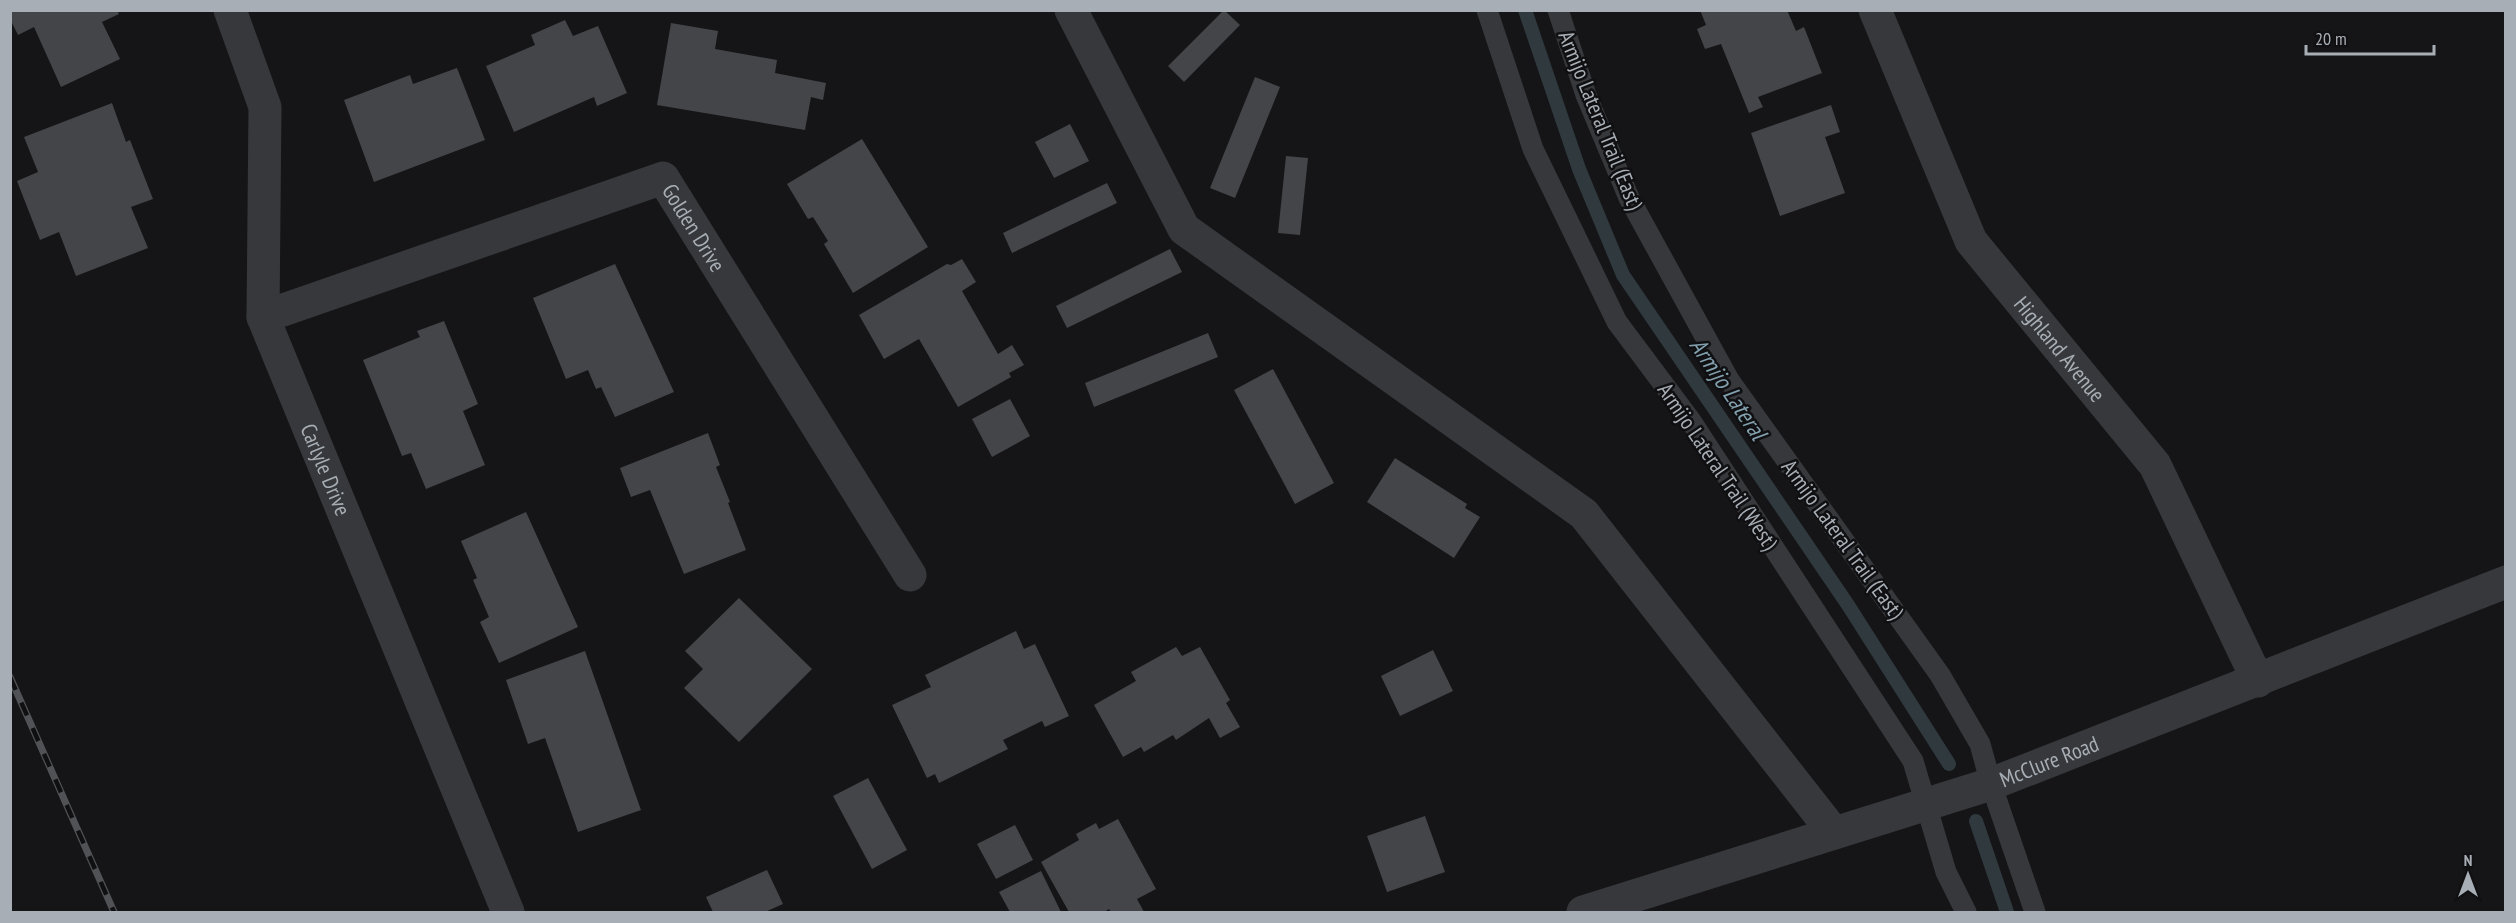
<svg xmlns="http://www.w3.org/2000/svg" width="2516" height="923" viewBox="0 0 2516 923" font-family="'PT Sans Narrow',sans-serif">
  <style>
    .lines { fill: none; stroke-linecap: round; stroke-linejoin: round }
    .stream { stroke: #2f393e; stroke-width: 14 }
    .building { fill: #444549 }
    .lane { stroke: #36383b; stroke-width: 21 }
    .street { stroke: #36383b; stroke-width: 33 }
    .rail-casing { stroke: #505256; stroke-width: 7 }
    .rail { stroke: #101012; stroke-width: 4.5; stroke-dasharray: 14; stroke-linecap: butt }
    .labels { text-anchor: middle; stroke-width: 5; stroke-linejoin: round; paint-order: stroke }
    .street-label { font-size: 22px; fill: #a8aeb5; stroke: #101012 }
    .water-label { font-size: 24px; font-style: italic; fill: #82a0ad; stroke: #101012 }
  </style>
  <rect width="100%" height="100%" fill="#151517"/>
  <g class="lines">
    <g class="stream">
      <polyline points="1525,10 1579,169 1623,275 1848,605 1949,764"/>
      <polyline points="1976,821 2007,912"/>
    </g>
  </g>
  <g class="building">
    <polygon points="10,10 117,10 119,14 102,22 120,59 61,87 34,27 18,35 10,19"/>
    <polygon points="1224,10 1240,25 1184,82 1168,66"/>
    <polygon points="1700,10 1787,10 1796,31 1804,27 1822,73 1758,97 1763,107 1749,113 1721,44 1705,49 1697,29 1706,25"/>
    <polygon points="565,20 573,36 598,26 627,93 597,106 594,97 514,132 486,66 535,45 531,35"/>
    <polygon points="671,23 718,31 715,49 777,60 775,73 826,83 823,100 811,97 805,130 657,105"/>
    <polygon points="457,68 485,140 374,182 344,100 410,75 413,84"/>
    <polygon points="1255,77 1280,87 1235,198 1210,188"/>
    <polygon points="112,103 126,142 130,140 153,199 131,207 148,248 76,276 59,232 40,240 17,181 38,172 24,137"/>
    <polygon points="1831,105 1840,132 1825,137 1845,193 1780,216 1751,133"/>
    <polygon points="1070,124 1089,161 1054,178 1035,142"/>
    <polygon points="862,139 928,247 853,293 824,244 828,241 813,217 808,219 787,184"/>
    <polygon points="1286,156 1308,158 1300,235 1278,233"/>
    <polygon points="1107,183 1117,203 1012,253 1003,233"/>
    <polygon points="1170,249 1182,272 1067,328 1056,306"/>
    <polygon points="962,259 976,282 962,291 998,354 1012,345 1024,365 1009,373 1011,377 958,407 919,339 884,359 859,315 947,264 951,265"/>
    <polygon points="615,264 674,392 615,417 601,387 596,389 588,370 566,379 533,298"/>
    <polygon points="444,321 478,404 463,411 485,465 426,489 411,453 402,456 363,360 420,337 417,331"/>
    <polygon points="1208,333 1218,357 1094,407 1085,383"/>
    <polygon points="1273,369 1334,483 1295,504 1234,390"/>
    <polygon points="1010,399 1030,436 992,457 972,419"/>
    <polygon points="708,433 720,465 716,467 730,502 728,503 746,550 684,574 650,490 631,497 620,468"/>
    <polygon points="1395,458 1467,504 1465,508 1480,517 1454,558 1367,502"/>
    <polygon points="526,512 578,627 499,663 480,622 489,617 473,580 477,578 461,541"/>
    <polygon points="739,598 812,669 739,742 684,688 703,669 685,651"/>
    <polygon points="1016,631 1024,649 1035,644 1069,716 1045,727 1042,721 1003,740 1008,749 939,783 935,774 927,778 892,705 931,687 925,675"/>
    <polygon points="1176,647 1182,656 1200,647 1230,700 1226,703 1240,727 1220,738 1209,718 1176,740 1173,735 1144,752 1141,747 1123,757 1094,705 1136,681 1131,672"/>
    <polygon points="1433,650 1453,691 1400,716 1381,676"/>
    <polygon points="585,651 641,810 578,832 545,738 528,744 506,680"/>
    <polygon points="868,778 907,850 872,869 833,796"/>
    <polygon points="1425,816 1445,872 1387,892 1367,836"/>
    <polygon points="1118,819 1156,889 1137,899 1144,912 1111,912 1109,909 1104,912 1069,912 1041,862 1079,840 1076,834 1096,823 1099,829"/>
    <polygon points="1015,825 1033,860 996,879 977,844"/>
    <polygon points="767,870 783,904 765,912 713,912 706,897"/>
    <polygon points="1041,871 1061,912 1010,912 999,892"/>
  </g>
  <g class="lines">
    <g class="lane">
      <polyline points="1487,10 1533,149 1617,322 1691,421 1913,761 1946,872 1966,912"/>
      <polyline points="1558,10 1586,95 1629,198 1729,380 1940,675 1980,744 1991,784 2035,912"/>
    </g>
    <g class="street">
      <path id="s1" d="M230,10l35,97 -2,210 245,595"/>
      <polyline points="1071,10 1184,229 1584,514 1834,833"/>
      <path id="s2" d="M1875,10l96,231 184,224 103,216"/>
      <path id="s3" d="M263,317l400,-139 247,397"/>
      <path id="s4" d="M1583,912l408,-128 515,-202"/>
    </g>
    <defs>
      <polyline id="rail" points="10,677 114,912"/>
    </defs>
    <use href="#rail" class="rail-casing"/>
    <use href="#rail" class="rail"/>
  </g>
  <g class="labels">
    <g class="street-label">
      <text transform="translate(1601 120) rotate(68)" y="8">Armijo Lateral Trail (East)</text>
      <text dy="8" stroke="none"><textPath href="#s3" startOffset="482">Golden Drive</textPath></text>
      <text dy="8" stroke="none"><textPath href="#s2" startOffset="390">Highland Avenue</textPath></text>
      <text transform="translate(1718 466) rotate(56)" y="8">Armijo Lateral Trail (West)</text>
      <text dy="8" stroke="none"><textPath href="#s1" startOffset="478">Carlyle Drive</textPath></text>
      <text transform="translate(1843 539) rotate(54)" y="8">Armijo Lateral Trail (East)</text>
      <text dy="8" stroke="none"><textPath href="#s4" startOffset="490">McClure Road</textPath></text>
    </g>
    <g class="water-label">
      <text transform="translate(1728 389) rotate(56)" y="8">Armijo Lateral</text>
    </g>
  </g>
  <rect width="2516" height="923" fill="none" stroke="#a8aeb5" stroke-width="24"/>
  <g transform="translate(2468 875)" stroke="#101012" stroke-width="4.5" paint-order="stroke">
  <path d="M0-4.5L10 22L0 15L-10 22Z" fill="#a8aeb5"/>
  <text y="-9" font-size="16" font-weight="bold" text-anchor="middle" fill="#a8aeb5">N</text>
  </g>
  <path d="M2306 45v9h128v-9" fill="none" stroke="#a8aeb5" stroke-width="3"/>
  <text x="2315" y="45" font-size="18" fill="#a8aeb5" stroke="#101012" stroke-width="4.5" paint-order="stroke">20 m</text>
</svg>
